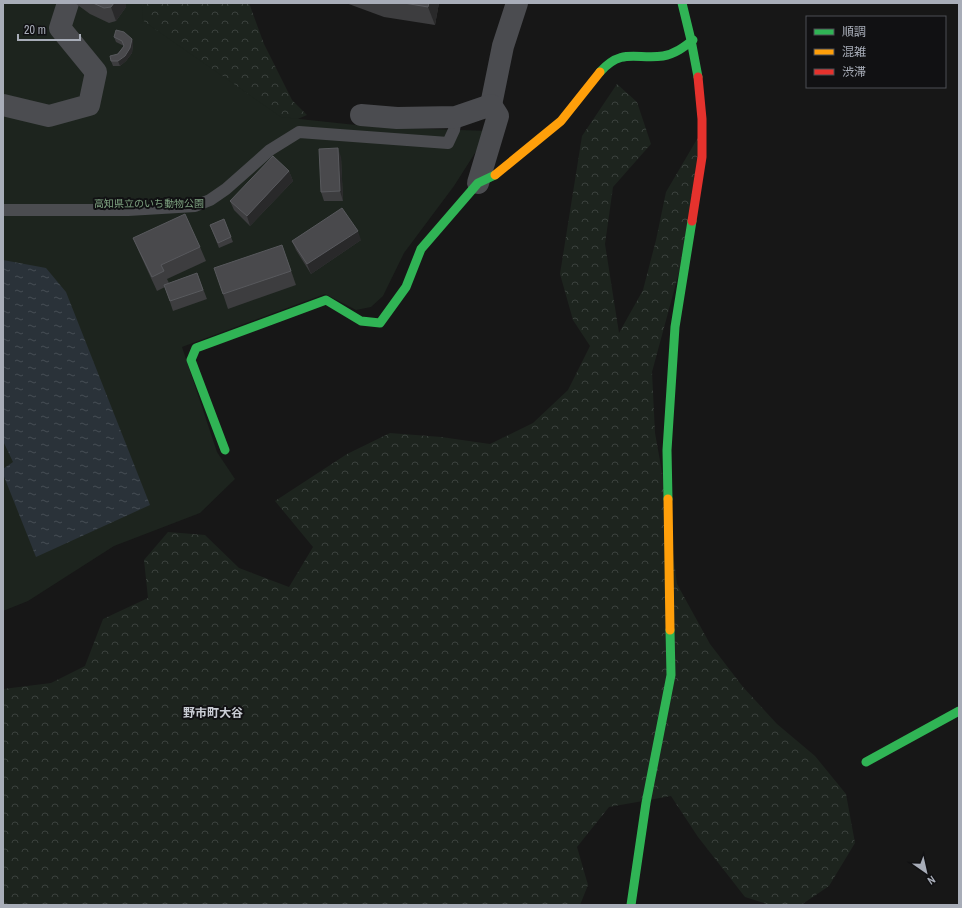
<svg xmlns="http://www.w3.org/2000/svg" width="962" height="908" viewBox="0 0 962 908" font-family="'Archivo Narrow','Noto Sans JP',sans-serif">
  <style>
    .forest { fill: url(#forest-crowns) }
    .park { fill: #1d241e }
    .water { fill: url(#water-ripples) }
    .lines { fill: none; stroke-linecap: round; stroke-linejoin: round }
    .lane { stroke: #4b4c50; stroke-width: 12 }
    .street { stroke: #4b4c50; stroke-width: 22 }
    .fast { stroke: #30b455; stroke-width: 9 }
    .slow { stroke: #ff9f0a; stroke-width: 9 }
    .jam { stroke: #e5322d; stroke-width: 9 }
    .wall { fill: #3d3d3f }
    .shaded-wall { fill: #29292a }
    .building { fill: #49494c; stroke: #58595d }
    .labels { text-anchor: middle; stroke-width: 4; stroke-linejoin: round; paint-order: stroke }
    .park-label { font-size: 10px; fill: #7fa381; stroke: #111113 }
    .quarter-label { font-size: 12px; font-weight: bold; fill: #c9ccd4; stroke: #111113 }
  </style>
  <defs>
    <pattern id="forest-crowns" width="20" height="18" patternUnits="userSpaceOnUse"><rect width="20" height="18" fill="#1d241e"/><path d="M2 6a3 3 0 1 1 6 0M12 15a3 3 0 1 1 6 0" fill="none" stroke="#3b413d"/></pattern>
    <pattern id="water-ripples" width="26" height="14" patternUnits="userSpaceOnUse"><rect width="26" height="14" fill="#2a3239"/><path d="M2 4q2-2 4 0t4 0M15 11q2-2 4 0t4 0" fill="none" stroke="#464d54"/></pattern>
  </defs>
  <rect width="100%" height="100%" fill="#171717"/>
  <g class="forest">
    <polygon points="135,3 249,3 264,44 292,100 307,115 279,127 3,82"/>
    <polygon points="617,84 637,102 651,144 613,187 605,244 619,333 643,290 656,240 666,192 703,129 685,250 652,372 655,433 664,483 677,584 710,644 743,687 777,724 815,756 846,794 855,843 829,886 801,905 770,905 745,897 698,837 671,796 609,807 577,847 588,885 580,905 3,905 3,689 51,683 85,666 103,619 148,598 144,560 168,532 205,535 239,568 289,587 313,547 275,501 347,454 390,433 441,437 490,444 533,423 568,390 590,346 573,320 560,274 582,136"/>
  </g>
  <polygon class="park" points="3,3 143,3 142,20 281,117 375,127 489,131 454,186 404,253 383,296 371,307 356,310 325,294 182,347 217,452 235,479 200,513 114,546 28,601 3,611"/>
  <polygon class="water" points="3,260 46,268 66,292 150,505 36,557 3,474 3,469 13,462 3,441"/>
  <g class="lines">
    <polyline class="lane" points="3,210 128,210 195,206 210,200 226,189 270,150 299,132 448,143 454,130 456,117"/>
    <g class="street">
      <polyline points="3,105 49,116 89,105 96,72 60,28 68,3"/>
      <polyline points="491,105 503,46 517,3"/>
      <polyline points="361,115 397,118 456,117 491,105 498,116 478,183"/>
    </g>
    <g class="fast">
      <polyline points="682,3 691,40 698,77"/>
      <path d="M600,72c22,-25 37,-12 63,-16 12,-2 21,-9 30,-16"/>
      <polyline points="225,450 191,360 196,348 326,300 361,321 380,323 406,287 421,249 478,183 495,175"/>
      <polyline points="668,499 667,450 675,327 692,221"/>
      <polyline points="866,762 959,711"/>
      <polyline points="631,905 646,803 671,675 670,630"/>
    </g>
    <g class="slow">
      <polyline points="495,175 561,121 600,72"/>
      <polyline points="668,499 670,630"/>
    </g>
    <polyline class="jam" points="692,221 702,157 702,119 698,77"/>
  </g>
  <g class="wall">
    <polygon points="75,3 126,3 126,7 116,21 109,23 90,14"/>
    <polygon points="346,3 439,3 435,25 384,17"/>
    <polygon points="114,37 132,39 133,44 132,53 126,61 120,66 113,66 111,61 124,46 116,42"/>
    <polygon points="341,157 343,201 324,201 321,192"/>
    <polygon points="289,171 293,181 250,226 234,210 230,201"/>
    <polygon points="224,219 233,242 219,248 210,225"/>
    <polygon points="133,238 200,247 206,261 167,279 169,283 197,273 207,299 173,311 165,287 157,291 139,252"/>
    <polygon points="361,240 311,274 296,250 292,241"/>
    <polygon points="287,259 296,285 228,309 223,294"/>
  </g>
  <g class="shaded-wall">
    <polygon points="114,3 126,3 126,7 116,21 111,7"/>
    <polygon points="429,3 439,3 435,25 428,7"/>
    <polygon points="132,39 133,44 132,53 126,61 120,66 118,61"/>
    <polygon points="338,148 341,157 343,201 340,191"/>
    <polygon points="289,171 293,181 250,226 247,216"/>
    <polygon points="358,231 361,240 311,274 307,264"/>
  </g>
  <g class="building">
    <polygon points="93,3 114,3 111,7 104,8"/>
    <polygon points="404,3 429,3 428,7"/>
    <polygon points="116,30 124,32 132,39 130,48 125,56 118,61 111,61 110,56 118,54 124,46 122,41 114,37"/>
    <polygon points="338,148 340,191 321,192 319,149"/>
    <polygon points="273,156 289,171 247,216 230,201"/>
    <polygon points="342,208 358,231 307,264 292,241"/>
    <polygon points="185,214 200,247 161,265 164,271 152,277 133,238"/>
    <polygon points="224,219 231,237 218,243 210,225"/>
    <polygon points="282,245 291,271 223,294 214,268"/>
    <polygon points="197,273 203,290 170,301 164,285"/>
  </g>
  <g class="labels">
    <g class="park-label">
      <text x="149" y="207">高知県立のいち動物公園</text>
    </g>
    <g class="quarter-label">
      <text x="213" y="717">野市町大谷</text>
    </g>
  </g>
  <rect width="962" height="908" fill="none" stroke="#a8adb8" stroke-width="8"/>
  <rect x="806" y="16" width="140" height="72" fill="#111113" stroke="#4d4f55"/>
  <rect x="814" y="29" width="20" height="6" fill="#30b455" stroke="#4d4f55"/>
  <text x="842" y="36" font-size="12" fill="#a8adb8">順調</text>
  <rect x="814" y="49" width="20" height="6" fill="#ff9f0a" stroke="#4d4f55"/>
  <text x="842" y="56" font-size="12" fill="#a8adb8">混雑</text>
  <rect x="814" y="69" width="20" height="6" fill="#e5322d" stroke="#4d4f55"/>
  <text x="842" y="76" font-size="12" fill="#a8adb8">渋滞</text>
  <g transform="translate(926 872) rotate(146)" stroke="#111113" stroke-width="3" paint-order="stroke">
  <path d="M0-3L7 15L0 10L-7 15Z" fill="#a8adb8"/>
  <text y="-6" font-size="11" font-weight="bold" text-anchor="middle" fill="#a8adb8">N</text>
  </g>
  <path d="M18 34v6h62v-6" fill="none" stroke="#a8adb8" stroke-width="2"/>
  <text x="24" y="34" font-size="12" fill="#a8adb8" stroke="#111113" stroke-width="3" paint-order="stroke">20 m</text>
</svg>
